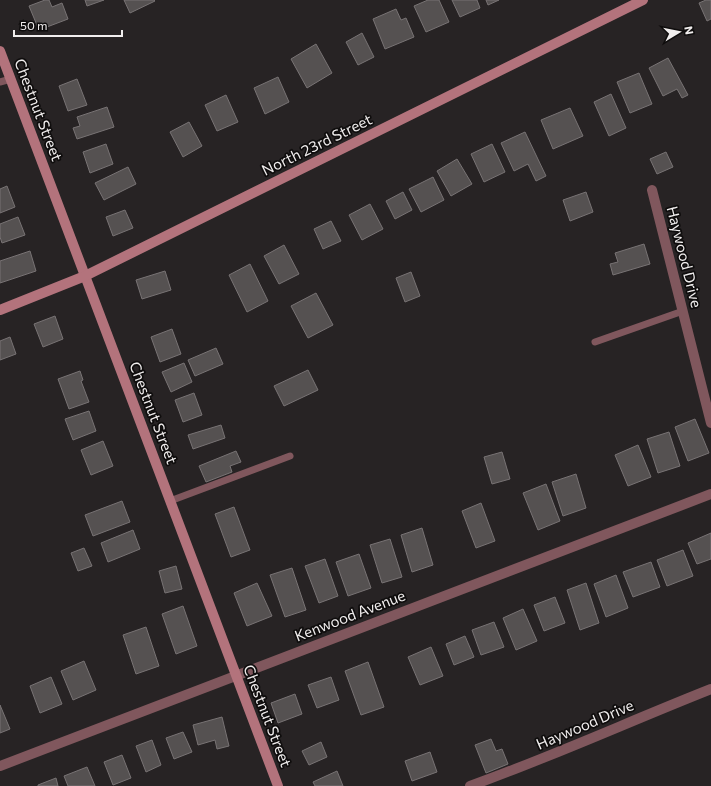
<svg xmlns="http://www.w3.org/2000/svg" width="711" height="786" viewBox="0 0 711 786" font-family="Commissioner,sans-serif">
  <style>
    .building { fill: #555151; stroke: #787374 }
    .lines { fill: none; stroke-linecap: round; stroke-linejoin: round }
    .lane { stroke: #80575d; stroke-width: 7 }
    .street { stroke: #80575d; stroke-width: 10 }
    .secondary { stroke: #b3737c; stroke-width: 10 }
    .labels { text-anchor: middle; stroke-width: 3.5; stroke-linejoin: round; paint-order: stroke }
    .street-label { font-size: 15px; fill: #f1eeee; stroke: #0f0d0d }
  </style>
  <rect width="100%" height="100%" fill="#272324"/>
  <g class="building">
    <polygon points="45,0 49,0 52,7 62,3 68,19 39,30 29,6"/>
    <polygon points="85,0 104,0 87,6"/>
    <polygon points="124,0 154,0 155,1 130,13"/>
    <polygon points="428,0 439,0 449,22 426,32 414,6"/>
    <polygon points="452,0 477,0 480,8 460,17"/>
    <polygon points="486,0 499,0 488,5"/>
    <polygon points="706,0 711,0 711,19 707,21 699,3"/>
    <polygon points="396,9 401,20 406,18 414,37 385,49 373,19"/>
    <polygon points="362,33 374,57 358,65 346,42"/>
    <polygon points="316,44 332,73 307,88 291,59"/>
    <polygon points="668,58 688,95 682,98 677,89 663,96 649,68"/>
    <polygon points="639,73 652,104 630,113 617,82"/>
    <polygon points="278,77 289,102 265,114 254,88"/>
    <polygon points="77,79 87,105 68,111 59,86"/>
    <polygon points="611,94 626,128 609,136 594,102"/>
    <polygon points="226,95 238,122 217,131 205,105"/>
    <polygon points="107,107 114,127 77,139 73,128 80,126 77,117"/>
    <polygon points="570,108 583,136 553,149 541,120"/>
    <polygon points="189,122 202,146 183,157 170,132"/>
    <polygon points="525,132 546,176 536,181 528,164 514,171 501,143"/>
    <polygon points="106,144 113,164 90,173 83,152"/>
    <polygon points="492,144 505,172 484,182 471,154"/>
    <polygon points="666,152 673,167 657,174 650,159"/>
    <polygon points="457,159 472,184 451,196 437,171"/>
    <polygon points="128,167 136,184 104,200 95,183"/>
    <polygon points="433,177 444,200 421,212 409,189"/>
    <polygon points="7,186 15,207 0,213 0,189"/>
    <polygon points="403,192 412,210 395,219 386,201"/>
    <polygon points="586,192 593,212 570,221 563,200"/>
    <polygon points="370,204 383,229 362,240 349,215"/>
    <polygon points="125,210 133,228 113,236 106,217"/>
    <polygon points="18,217 25,235 2,243 0,237 0,224"/>
    <polygon points="331,221 341,241 323,249 314,229"/>
    <polygon points="644,244 650,264 613,275 610,264 618,262 615,253"/>
    <polygon points="284,245 299,274 279,284 264,256"/>
    <polygon points="30,251 36,271 0,283 0,261"/>
    <polygon points="250,264 268,301 247,312 229,275"/>
    <polygon points="165,271 171,290 142,299 136,280"/>
    <polygon points="411,272 420,296 405,302 396,278"/>
    <polygon points="316,293 333,325 308,338 291,306"/>
    <polygon points="55,316 63,339 43,347 34,324"/>
    <polygon points="172,329 181,354 160,362 151,337"/>
    <polygon points="10,337 16,354 0,360 0,341"/>
    <polygon points="216,348 223,364 195,376 188,360"/>
    <polygon points="184,363 192,382 171,392 162,372"/>
    <polygon points="308,370 318,390 284,406 274,386"/>
    <polygon points="80,371 83,380 81,381 89,402 69,409 58,379"/>
    <polygon points="194,393 202,415 183,422 175,400"/>
    <polygon points="89,411 96,431 73,440 65,419"/>
    <polygon points="695,419 709,453 688,461 675,427"/>
    <polygon points="221,425 225,438 193,449 188,435"/>
    <polygon points="669,432 680,466 658,473 647,439"/>
    <polygon points="103,441 113,466 91,475 81,450"/>
    <polygon points="638,445 651,477 628,486 615,455"/>
    <polygon points="236,451 241,462 230,466 232,472 206,482 199,466"/>
    <polygon points="502,452 510,479 492,484 484,457"/>
    <polygon points="576,474 586,508 563,516 552,482"/>
    <polygon points="546,484 560,521 538,530 523,493"/>
    <polygon points="122,501 130,522 93,536 85,515"/>
    <polygon points="481,503 495,541 476,548 462,511"/>
    <polygon points="234,507 250,550 231,557 215,514"/>
    <polygon points="422,528 433,565 412,572 401,535"/>
    <polygon points="133,530 140,549 108,562 101,543"/>
    <polygon points="711,533 711,559 697,564 688,543"/>
    <polygon points="390,539 402,577 382,583 370,545"/>
    <polygon points="84,548 92,566 78,571 71,553"/>
    <polygon points="683,550 693,576 667,586 657,560"/>
    <polygon points="359,554 371,588 348,596 336,562"/>
    <polygon points="325,559 338,596 319,603 305,566"/>
    <polygon points="651,562 660,587 633,597 623,572"/>
    <polygon points="176,566 182,589 165,593 159,571"/>
    <polygon points="292,568 306,610 285,617 270,575"/>
    <polygon points="616,575 628,608 606,617 594,584"/>
    <polygon points="257,583 272,616 247,626 234,593"/>
    <polygon points="586,583 599,623 580,630 567,590"/>
    <polygon points="555,597 565,623 544,631 534,605"/>
    <polygon points="183,606 197,646 176,654 162,614"/>
    <polygon points="523,609 537,641 516,650 503,618"/>
    <polygon points="494,622 504,647 481,655 472,630"/>
    <polygon points="146,627 159,666 136,674 123,635"/>
    <polygon points="465,636 474,657 454,665 446,644"/>
    <polygon points="431,647 443,676 420,685 408,657"/>
    <polygon points="84,661 96,690 73,700 61,671"/>
    <polygon points="368,662 384,707 361,715 345,671"/>
    <polygon points="51,677 62,704 40,713 30,686"/>
    <polygon points="331,677 339,700 317,708 308,685"/>
    <polygon points="295,694 302,714 278,723 271,703"/>
    <polygon points="0,705 10,729 0,733"/>
    <polygon points="222,717 229,746 217,749 215,740 198,745 193,725"/>
    <polygon points="183,732 192,752 174,759 166,738"/>
    <polygon points="491,739 496,751 502,749 508,764 486,773 475,745"/>
    <polygon points="152,740 161,765 146,772 136,746"/>
    <polygon points="321,742 327,757 309,765 302,751"/>
    <polygon points="430,752 437,772 412,781 405,761"/>
    <polygon points="122,755 131,778 113,785 104,762"/>
    <polygon points="87,767 95,786 68,786 64,776"/>
    <polygon points="337,771 343,786 315,786 313,782"/>
    <polygon points="56,778 58,786 38,786 38,785"/>
  </g>
  <g class="lines">
    <g class="lane">
      <polyline points="0,82 11,79"/>
      <polyline points="595,342 683,311"/>
      <polyline points="170,501 290,456"/>
    </g>
    <g class="street">
      <polyline points="652,190 711,423"/>
      <polyline points="0,766 711,494"/>
      <path d="M470,786c81,-29 160,-65 241,-97"/>
    </g>
    <g class="secondary">
      <polyline points="0,51 278,786"/>
      <polyline points="0,310 85,276 643,0"/>
    </g>
  </g>
  <g class="labels">
    <g class="street-label">
      <text transform="translate(38 110) rotate(69)" y="5">Chestnut Street</text>
      <text transform="translate(317 145) rotate(-26)" y="5">North 23rd Street</text>
      <text transform="translate(684 257) rotate(76)" y="5">Haywood Drive</text>
      <text transform="translate(153 413) rotate(69)" y="5">Chestnut Street</text>
      <text transform="translate(350 616) rotate(-21)" y="5">Kenwood Avenue</text>
      <text transform="translate(267 716) rotate(69)" y="5">Chestnut Street</text>
      <text transform="translate(585 725) rotate(-23)" y="5">Haywood Drive</text>
    </g>
  </g>
  <g transform="translate(679 32) rotate(80)" stroke="#0f0d0d" stroke-width="3" paint-order="stroke">
  <path d="M0-3L7 15L0 10L-7 15Z" fill="#f1eeee"/>
  <text y="-6" font-size="11" font-weight="bold" text-anchor="middle" fill="#f1eeee">N</text>
  </g>
  <path d="M14 30v6h108v-6" fill="none" stroke="#f1eeee" stroke-width="2"/>
  <text x="20" y="30" font-size="12" fill="#f1eeee" stroke="#0f0d0d" stroke-width="3" paint-order="stroke">50 m</text>
</svg>
